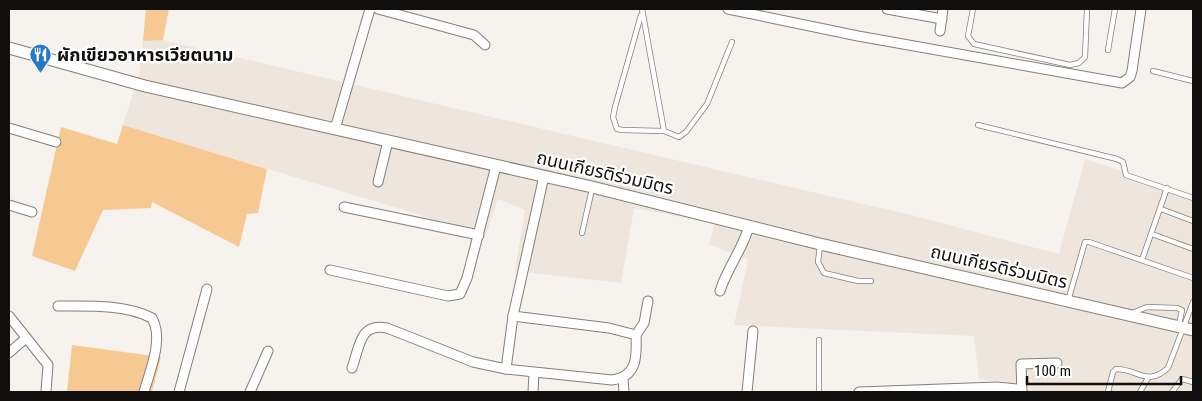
<svg xmlns="http://www.w3.org/2000/svg" width="1202" height="401" viewBox="0 0 1202 401" font-family="'Roboto Condensed','Noto Sans Thai',sans-serif">
  <style>
    .built { fill: #eee6dc }
    .green { fill: #f7c992 }
    .lines { fill: none; stroke-linecap: round; stroke-linejoin: round }
    .service-casing { stroke: #827f7b; stroke-width: 6 }
    .minor-casing { stroke: #827f7b; stroke-width: 11 }
    .tertiary-casing { stroke: #827f7b; stroke-width: 13 }
    .service { stroke: #fff; stroke-width: 4.5 }
    .minor { stroke: #fff; stroke-width: 9 }
    .tertiary { stroke: #fff; stroke-width: 11 }
    .labels { text-anchor: middle; stroke-width: 4.5; stroke-linejoin: round; paint-order: stroke }
    .poi-label { font-size: 18px; font-weight: bold; fill: #100f0d; stroke: #fff; text-anchor: start }
    .street-label { font-size: 18px; fill: #100f0d; stroke: #fff }
  </style>
  <rect width="100%" height="100%" fill="#f6f2ee"/>
  <polygon class="built" points="163,40 915,216 1059,254 1085,159 1193,194 1193,392 1005,392 1004,381 979,379 974,336 734,325 748,260 709,244 715,223 634,208 621,283 515,271 525,210 498,199 486,235 123,125 139,75 143,41"/>
  <g class="green">
    <polygon points="146,9 169,9 163,40 143,41"/>
    <polygon points="123,125 267,169 258,213 247,214 239,247 152,202 151,208 103,210 75,271 32,256 61,127 117,144"/>
    <polygon points="72,345 161,357 152,392 67,392"/>
  </g>
  <g class="lines">
    <defs>
      <g id="service">
        <polyline points="642,9 664,131 679,137 686,132 707,104 732,42"/>
        <polyline points="973,9 968,36 974,44 1070,65 1079,63 1085,57 1087,9"/>
        <polyline points="641,15 615,107 613,117 617,129 623,130 664,131"/>
        <polyline points="1108,50 1115,9"/>
        <polyline points="1153,71 1193,81"/>
        <polyline points="978,125 1117,159 1123,162 1126,175 1193,198"/>
        <polyline points="1161,209 1193,221"/>
        <polyline points="582,233 592,189"/>
        <polyline points="1152,234 1193,249"/>
        <polyline points="820,246 818,262 824,273 858,281 871,281"/>
        <polyline points="1142,260 1167,188"/>
        <polyline points="1068,301 1085,242 1089,242 1193,278"/>
        <polyline points="1130,314 1147,307 1177,308 1182,310 1179,325"/>
        <polyline points="819,340 819,392"/>
        <path d="M1108,392l5,-20 3,-3c22,0 31,18 52,-1l25,-66"/>
        <polyline points="1140,392 1148,378"/>
        <polyline points="1172,392 1182,379 1193,382"/>
      </g>
      <g id="minor">
        <polyline points="378,9 474,35 485,45"/>
        <polyline points="728,9 858,36 1122,83 1130,77 1132,71 1141,9"/>
        <polyline points="887,9 942,19"/>
        <polyline points="940,31 943,9"/>
        <polyline points="9,128 56,142"/>
        <polyline points="335,129 370,9"/>
        <polyline points="378,182 388,141"/>
        <polyline points="9,205 32,212"/>
        <polyline points="344,207 479,235"/>
        <polyline points="330,270 448,296 460,294 467,278 496,166"/>
        <path d="M720,291c7,-23 23,-42 29,-65"/>
        <path d="M58,306c30,0 67,-2 94,12 12,21 -2,52 -8,74"/>
        <polyline points="9,316 48,365 46,392"/>
        <polyline points="636,335 644,323 648,301"/>
        <polyline points="9,353 26,338"/>
        <path d="M352,368c8,-22 7,-45 35,-40l86,34 33,7 7,-53 31,-140"/>
        <path d="M506,369l106,11c25,-3 25,-23 24,-45l-27,-7 -96,-12"/>
        <polyline points="623,379 624,392"/>
        <polyline points="179,392 207,289"/>
        <polyline points="250,392 268,351"/>
        <polyline points="533,392 534,373"/>
        <polyline points="747,392 753,331"/>
        <polyline points="859,392 997,387 1017,389 1019,392"/>
        <polyline points="1022,392 1021,364 1057,363"/>
      </g>
      <polyline id="tertiary" points="9,48 145,86 592,187 820,244 1193,330"/>
    </defs>
    <use href="#service" class="service-casing"/>
    <use href="#minor" class="minor-casing"/>
    <use href="#tertiary" class="tertiary-casing"/>
    <use href="#service" class="service"/>
    <use href="#minor" class="minor"/>
    <use href="#tertiary" class="tertiary"/>
  </g>
  <defs>
    <symbol id="restaurant-pin" viewBox="-11 -11 22 30"><path d="M0 17L-7.5 6A9.5 9.5 0 1 1 7.5 6Z" fill="#2479c7" stroke="#fff"/><path d="M-5-6h1v4h1v-4h1v4h1v-4h1v5L-1.5 .5V6h-2V.5L-5-1ZM5-6V6H3V1.5H1.5Q1.5-4 5-6Z" fill="#fff"/></symbol>
  </defs>
  <g fill-rule="evenodd">
    <use href="#restaurant-pin" x="28" y="42" width="25" height="34"/>
  </g>
  <g class="labels">
    <g class="poi-label">
      <text x="57" y="61">ผักเขียวอาหารเวียตนาม</text>
    </g>
    <g class="street-label">
      <text transform="translate(605 173) rotate(13)" y="6">ถนนเกียรติร่วมมิตร</text>
      <text transform="translate(999 267) rotate(13)" y="6">ถนนเกียรติร่วมมิตร</text>
    </g>
  </g>
  <rect width="1202" height="401" fill="none" stroke="#100f0d" stroke-width="20"/>
  <path d="M1027 376v8h154v-8" fill="none" stroke="#100f0d" stroke-width="2.5"/>
  <text x="1034" y="376" font-size="15" fill="#100f0d" stroke="#ffffff" stroke-width="4" paint-order="stroke">100 m</text>
</svg>
